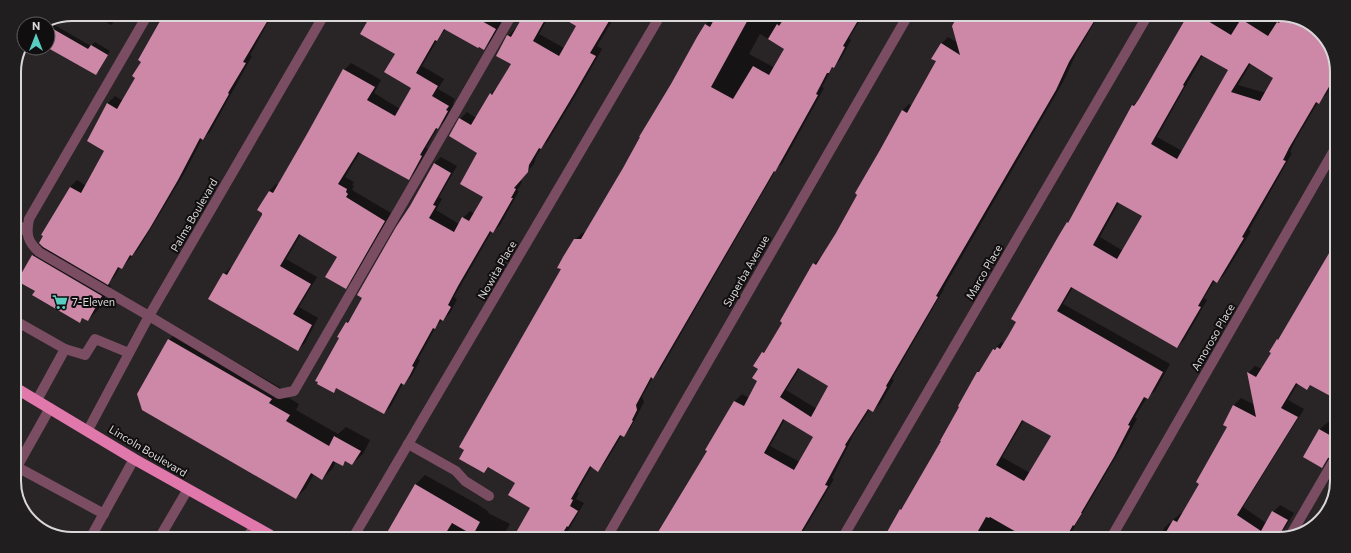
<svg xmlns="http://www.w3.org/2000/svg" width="1351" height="553" viewBox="0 0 1351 553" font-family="Commissioner,sans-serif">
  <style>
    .shadow { fill: #0007; fill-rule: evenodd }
    .building { fill: #cd88a8; fill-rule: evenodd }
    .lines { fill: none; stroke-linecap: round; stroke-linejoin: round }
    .service { stroke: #7b4d63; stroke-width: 10 }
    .minor { stroke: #7b4d63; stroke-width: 10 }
    .trunk { stroke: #e078ac; stroke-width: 11 }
    .labels { text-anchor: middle; stroke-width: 4; stroke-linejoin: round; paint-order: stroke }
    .street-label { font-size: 11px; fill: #dad7d8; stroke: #100e0f }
    .poi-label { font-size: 11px; fill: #dad7d8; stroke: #100e0f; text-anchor: start }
    .rim { fill: none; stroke: #dad7d8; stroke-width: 2 }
  </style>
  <rect width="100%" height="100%" fill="#292426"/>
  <g class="shadow">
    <polygon points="93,14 121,14 111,25"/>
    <polygon points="155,14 272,15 250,55 252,56 210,132 202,139 185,172 139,248 122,268 120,267 115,276 108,283 111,286 98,310 88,320 84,317 80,321 36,291 19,281 33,255 43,245 70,187 77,180 86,186 105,150 88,141 108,103 115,96 123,101 137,78 142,61 161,21 155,17"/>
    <polygon points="378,15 491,15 502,22 491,41 484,48 446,29 439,37 422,66 444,79 438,89 455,99 453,103 454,104 445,121 438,127 426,148 428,149 415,172 409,179 360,152 345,177 354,182 352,185 354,186 352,190 391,213 352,280 346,287 339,257 301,234 286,259 317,277 299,307 318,318 305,343 298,350 224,274 231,267 232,268 263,215 263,212 258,210 269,191 276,184 278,185 344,70 351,63 381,80 374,93 400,109 412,88"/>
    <polygon points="524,16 549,16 539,34 564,48 577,25 574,23 578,16 615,16 597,46 602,49 581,86 548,141 542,147 536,157 534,164 520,180 522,182 517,191 519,191 500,225 493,232 492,231 465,278 454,297 457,299 450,313 437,325 418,359 420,360 411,377 403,383 391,406 384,413 337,387 333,391 341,338 346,323 354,315 434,163 441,157 457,166 439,197 442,199 436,210 459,224 463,218 470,211 475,214 485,197 478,153 460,119 467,112 476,118 491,94 497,87 512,64 508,36 515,29 516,29"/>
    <path d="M711,16l151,1 -13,21 2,2 -11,20 -8,8 -10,19 2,1 -42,76 -5,4 -117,202 -7,7 -11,20 2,5 -14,27 -7,7 -1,-1 -17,28 -7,7 -6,-4 -15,26 2,1 -3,6 8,4 -19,33h-50l17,-29 -15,-25 -28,-15 -5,5 78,-203 13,-29 7,-7 4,-1zM760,34l26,15 -11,19 -26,-14z"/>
    <path d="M957,17l140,1 -21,36 -13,28 -120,207h1l-52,90 2,1 -14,24 -7,6 -3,-1 -19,29h1l-20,40 2,1 -34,58h-144l52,-87h-1l28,-49 7,-7 7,4 10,-17v-12l4,-16 5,-5 16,-26 30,-58 7,-7 1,1 14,-24 66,-123 7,-7 3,2 25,-45 4,-17 7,-7 10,6zM800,368l30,18 -13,23 -31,-19zM785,419l30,17 -15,26 -30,-16z"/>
    <path d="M1187,18h114l26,22 10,29v8l-11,18 -8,7 -22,37 -6,13 2,1 -43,77 2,1 -27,44 -7,7 -2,-2 -11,18 3,2 -23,40 -7,7 -104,-60 -10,17 107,60 -15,27 -8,6 -12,20 2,2 -16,29 -53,90h-183l16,-29 4,-4 38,-64 35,-69 6,-6 10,-16 7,-8 2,1 3,-2 11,-20 50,-98 4,-3 43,-81 19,-34 8,-7zM1203,55l27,15 -48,81 -25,-14zM1251,63l24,14 -9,16 -28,-8zM1119,202l25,13 -21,36 -23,-14zM1024,420l28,16 -22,37 -28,-16z"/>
    <polygon points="51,23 91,46 95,42 110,51 99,71 96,74 48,47 48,26"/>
    <polygon points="1335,243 1334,397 1311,384 1307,389 1298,383 1288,400 1304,409 1243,507 1266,523 1273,512 1280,505 1294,513 1285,528 1278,535 1268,539 1158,539 1165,527 1181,513 1183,514 1201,484 1229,427 1224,424 1234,405 1241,398 1255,405 1248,373 1255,366 1262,369 1272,352 1271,352 1278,340 1282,336"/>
    <polygon points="179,329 281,388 279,392 299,404 296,410 338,434 346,427 370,440 363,454 352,464 347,461 342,465 336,461 333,468 322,479 314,474 306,488 296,498 169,340"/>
    <polygon points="14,420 20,423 14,434"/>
    <polygon points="1328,422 1333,425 1333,455 1322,467 1304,457 1320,429"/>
    <polygon points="425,475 477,504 489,512 488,513 510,524 503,536 386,536 415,485"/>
    <polygon points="1333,482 1333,491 1329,489"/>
  </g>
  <g class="building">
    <polygon points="164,14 271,15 243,62 246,63 228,93 229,94 203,140 200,138 178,180 150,228 132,256 130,255 122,269 118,267 108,285 43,247 39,243 43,236 41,235 70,187 81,193 104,151 87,141 107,103 117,109 135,78 132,76 141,62 138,60"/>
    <polygon points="371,15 483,15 480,20 496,29 484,50 479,47 478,48 444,29 437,41 435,40 416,73 438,86 432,96 449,106 446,110 448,111 438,129 436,128 420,155 422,156 409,180 358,152 338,184 347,189 346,192 348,194 346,197 385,221 346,289 325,277 337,257 299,234 280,266 311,284 293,314 312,325 298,351 208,299 223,273 227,275 262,215 262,213 257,210 269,191 273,193 307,134 343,69 375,87 367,100 395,116 411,88 384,72 395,54 360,34"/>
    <polygon points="523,16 547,16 533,41 559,56 576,26 559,16 612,16 590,53 596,56 574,94 541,149 539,148 529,165 528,172 514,188 516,189 511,198 513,198 493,233 490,231 458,286 448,305 451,307 443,321 440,319 435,329 433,328 412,366 414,367 410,375 404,385 401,383 384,414 336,388 334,393 317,384 318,382 315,381 339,338 337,337 346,322 348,323 362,298 357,295 396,227 410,206 434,163 451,173 433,205 436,206 429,218 454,232 462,217 469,221 483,197 460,184 477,153 449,136 459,118 471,125 490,93 492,95 511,64 496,56 507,35 511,37"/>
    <polygon points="716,16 750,16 711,87 733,99 753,66 769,75 784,49 768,39 777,24 779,26 785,17 860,17 843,46 845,47 834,68 832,67 829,73 827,73 816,94 818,95 775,172 774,171 653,379 651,377 636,405 637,410 632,420 633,421 624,437 620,435 598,472 590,466 571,499 573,500 570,506 578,511 568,527 567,526 561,536 514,536 530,508 508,495 515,483 488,467 484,473 459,459 464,450 459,447 561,269 557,268 563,257 574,239 581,239 623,168 640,137 639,137 671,84 697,37 705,24 710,27"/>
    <path d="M957,17l139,1 -27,44 -13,28 -120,206 2,1 -52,89 1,1 -14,25 -5,-3 -23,36 1,1 -21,39 3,1 -30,51h-143l52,-86 -2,-1 29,-49 10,5 13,-25 -5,-3 6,-9 -5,-3 9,-14 2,1 18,-30 -2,-2 33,-58 3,2 20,-32 21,-38 -2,-2 25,-43 22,-40 5,3 29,-52 -5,-2 10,-16 19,12 -8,-29zM798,368l30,18 -17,31 -31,-20zM783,419l30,18 -19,33 -30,-17z"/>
    <path d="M1186,18h17l28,17 10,-16 27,17 9,-14 2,1 4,-5h18l26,22 10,29v4l-18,31 -3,-2 -27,46 -6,12 3,1 -44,76 2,1 -27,45 -4,-3 -15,26 3,1 -24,41 -106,-61 -14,24 106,61 -15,27 -4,-2 -16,28 2,1 -16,31 -33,56h1l-8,13 -1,-1 -7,13h-39l-37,-21 -1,1 -3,-1 -12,21h-77l-10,-6 13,-23 1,1 40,-69h-1l19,-34 -1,-1 19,-34h2l14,-23 2,1 2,-3 3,2 8,-13 8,-14 -5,-3 47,-82 9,-15 1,1 64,-118 2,1 5,-7zM1201,55l27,15 -51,89 -26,-15 33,-58 -1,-1zM1249,63l24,15 -13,23 -29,-9zM1117,202l25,14 -25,43 -24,-14zM1022,420l29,16 -27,45 -28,-16z"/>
    <polygon points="48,26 88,49 91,45 108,55 96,75 48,48"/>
    <polygon points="1335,243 1334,398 1310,385 1307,390 1296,383 1281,408 1298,417 1237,515 1261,531 1272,511 1288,520 1277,539 1162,539 1173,520 1177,522 1199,484 1196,482 1227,427 1223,425 1233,405 1256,417 1247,372 1256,377 1271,353 1269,352 1277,339 1278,340"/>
    <polygon points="32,255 102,296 88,321 82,318 80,323 32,295 35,291 17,281"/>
    <polygon points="168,339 272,399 269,403 290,415 286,421 329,446 334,436 361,451 352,465 345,461 343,466 333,461 322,480 311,473 296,499 142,410 137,394"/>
    <polygon points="1319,429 1333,437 1333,456 1328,458 1322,468 1303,457"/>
    <polygon points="415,484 480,522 473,535 452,523 444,536 385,536"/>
  </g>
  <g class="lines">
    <g class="service">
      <path d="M148,14l-119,205c-3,15 -2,22 10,33l110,64 130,78 15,-3 217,-375"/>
      <polyline points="14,222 26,231"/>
      <polyline points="14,320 65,349 37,400"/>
      <polyline points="65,349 85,355 95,339 129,353"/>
      <polyline points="408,444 456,471 465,481 489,496"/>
      <polyline points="17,467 104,514"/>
      <polyline points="14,472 50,408"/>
      <polyline points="161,535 188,489"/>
      <polyline points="249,535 254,527"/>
      <polyline points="1290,536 1333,462"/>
    </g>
    <g class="minor">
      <polyline points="88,430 149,316 324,15"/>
      <polyline points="92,535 134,459"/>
      <polyline points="354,536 660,16"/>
      <polyline points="607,537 907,17"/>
      <polyline points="843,537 1146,18"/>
      <polyline points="1111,538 1336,147"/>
    </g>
    <polyline class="trunk" points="14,387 134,459 270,535"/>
  </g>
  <defs>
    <symbol id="supermarket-bare" viewBox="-9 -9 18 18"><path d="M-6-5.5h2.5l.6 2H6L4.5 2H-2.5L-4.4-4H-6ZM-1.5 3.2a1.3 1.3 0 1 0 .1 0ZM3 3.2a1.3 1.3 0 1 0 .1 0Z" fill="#58cec1" stroke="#100e0f" stroke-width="2.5" paint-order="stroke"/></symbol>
  </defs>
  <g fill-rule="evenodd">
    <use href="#supermarket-bare" x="49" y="291" width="22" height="22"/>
  </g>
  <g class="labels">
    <g class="street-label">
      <text transform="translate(194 215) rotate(-60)" y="4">Palms Boulevard</text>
      <text transform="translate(497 270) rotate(-60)" y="4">Nowita Place</text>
      <text transform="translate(746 271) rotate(-60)" y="4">Superba Avenue</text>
      <text transform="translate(984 272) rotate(-60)" y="4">Marco Place</text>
      <text transform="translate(1213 337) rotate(-60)" y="4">Amoroso Place</text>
      <text transform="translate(148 451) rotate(31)" y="4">Lincoln Boulevard</text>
    </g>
    <g class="poi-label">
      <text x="72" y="306">7-Eleven</text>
    </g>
  </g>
  <path d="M0 0H1351V553H0ZM72 21H1279A51 51 0 0 1 1330 72V481A51 51 0 0 1 1279 532H72A51 51 0 0 1 21 481V72A51 51 0 0 1 72 21Z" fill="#201e1f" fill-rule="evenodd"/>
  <path class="rim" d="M72 21H1279A51 51 0 0 1 1330 72V481A51 51 0 0 1 1279 532H72A51 51 0 0 1 21 481V72A51 51 0 0 1 72 21Z"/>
  <g transform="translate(36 36)"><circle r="19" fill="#100e0f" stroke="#615e5f"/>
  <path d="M0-3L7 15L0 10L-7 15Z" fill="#58cec1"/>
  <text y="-6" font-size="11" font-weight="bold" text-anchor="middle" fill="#dad7d8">N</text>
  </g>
</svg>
